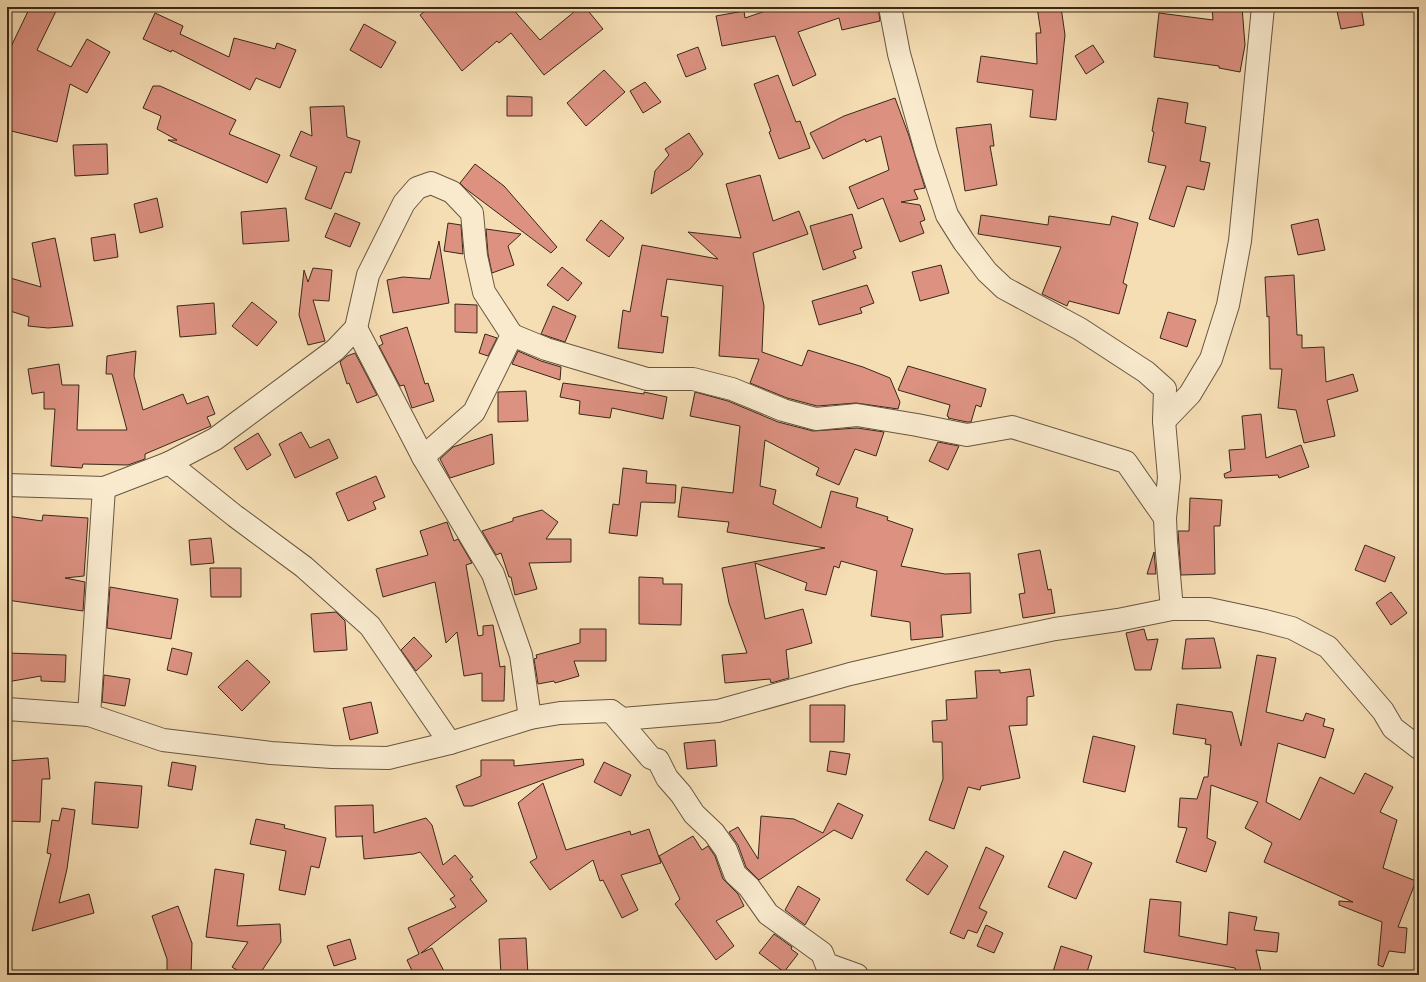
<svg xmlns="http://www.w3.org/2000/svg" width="1426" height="982" viewBox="0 0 1426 982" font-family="'Libre Bodoni',serif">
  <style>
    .building { fill: #dc9181; stroke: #382819 }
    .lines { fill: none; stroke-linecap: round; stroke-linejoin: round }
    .minor-casing { stroke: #685640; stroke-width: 24 }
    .minor { stroke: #f9eace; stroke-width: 22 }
  </style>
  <rect width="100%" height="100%" fill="#f6deb4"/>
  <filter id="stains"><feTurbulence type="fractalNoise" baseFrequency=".005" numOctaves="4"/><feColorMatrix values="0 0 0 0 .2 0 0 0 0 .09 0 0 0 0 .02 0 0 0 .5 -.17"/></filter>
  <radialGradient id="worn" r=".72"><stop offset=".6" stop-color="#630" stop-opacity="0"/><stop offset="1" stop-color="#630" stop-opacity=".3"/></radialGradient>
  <g class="building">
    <polygon points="30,7 58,7 37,50 71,67 87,39 110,52 87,93 70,84 57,142 7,130 7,55"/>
    <polygon points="430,7 511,7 540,40 580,7 585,7 603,29 544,75 511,33 499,43 497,41 462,71 420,15"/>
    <polygon points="777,7 878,7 880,21 842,30 839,18 798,32 816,75 793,86 775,36 722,46 716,16 744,11 745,18"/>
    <polygon points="1037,7 1061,7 1065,35 1056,120 1030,117 1033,90 977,82 981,56 1037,64 1036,33 1041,33"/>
    <polygon points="1212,7 1242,7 1245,45 1240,72 1219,68 1219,66 1154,57 1159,13 1213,20"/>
    <polygon points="1336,7 1361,7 1364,25 1341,29"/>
    <polygon points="155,13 183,26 180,34 229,57 234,38 275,49 277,43 296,50 280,88 256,78 250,90 172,50 171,52 143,39"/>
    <polygon points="364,24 396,42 381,68 350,50"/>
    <polygon points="1093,45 1104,62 1086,74 1075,56"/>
    <polygon points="698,47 706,69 686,77 677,55"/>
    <polygon points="604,70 625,92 586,126 567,103"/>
    <polygon points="778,75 796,122 800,121 810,148 779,159 769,132 771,131 754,84"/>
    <polygon points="645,82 661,102 643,113 630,91"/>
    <polygon points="153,86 160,86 236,120 229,134 280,155 267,183 168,140 177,140 157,129 161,116 143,108"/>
    <polygon points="507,96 532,97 532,116 507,116"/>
    <polygon points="895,98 909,136 925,188 914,190 918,199 901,202 920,205 925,220 920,222 924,233 900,242 883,198 858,209 849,187 889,170 881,136 866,142 865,139 823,159 810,133 844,116"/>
    <polygon points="1158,98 1188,103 1185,123 1206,127 1200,161 1210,163 1204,190 1187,186 1174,227 1149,219 1166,166 1148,162 1154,132 1152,131"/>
    <polygon points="344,106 347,137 360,141 351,173 345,172 331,209 305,199 317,167 290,156 301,131 312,136 310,107"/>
    <polygon points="991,124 994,146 990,146 997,185 965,191 956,128"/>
    <polygon points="689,133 703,154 690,169 651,194 655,171 669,155 665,149"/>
    <polygon points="107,144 108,174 75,176 73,145"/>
    <polygon points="475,164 504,186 557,247 551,253 466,189 460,183"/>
    <polygon points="760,175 773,221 799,211 808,234 753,253 764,306 762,352 802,366 808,350 863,367 890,378 900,402 898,409 856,403 817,406 787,398 750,383 759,359 719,356 723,286 667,279 661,316 668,317 663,353 618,348 623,310 630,312 642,245 718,259 688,232 741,238 726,184"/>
    <polygon points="157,198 163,227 140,233 134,204"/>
    <polygon points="286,208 289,241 243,244 241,212"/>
    <polygon points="335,213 360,223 350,247 325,237"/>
    <polygon points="852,214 862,248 853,251 856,258 823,270 810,226"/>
    <polygon points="981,215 1048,225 1049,216 1110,225 1112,216 1138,223 1123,283 1127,285 1119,314 1069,301 1067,306 1042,294 1061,247 978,234"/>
    <polygon points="1318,219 1325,250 1298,255 1291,225"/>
    <polygon points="601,220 624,238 609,257 586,240"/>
    <polygon points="448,223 461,225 463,254 444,251"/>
    <polygon points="486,229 521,234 508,246 514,265 492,273 488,254"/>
    <polygon points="115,234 118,257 94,261 91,238"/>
    <polygon points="55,238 73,326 48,328 28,326 29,317 7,310 7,277 41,287 32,243"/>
    <polygon points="439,241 449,303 393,313 387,280 403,277 430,279"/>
    <polygon points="941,265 949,293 920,301 912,272"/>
    <polygon points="562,267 582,283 568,301 547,285"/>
    <polygon points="313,268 332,270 329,301 313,300 325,341 308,345 299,315 304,270 308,282"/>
    <polygon points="1294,275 1297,335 1302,335 1302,348 1324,347 1326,382 1353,374 1358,391 1327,400 1335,436 1304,443 1296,410 1278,408 1282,369 1270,369 1269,316 1267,317 1265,277"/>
    <polygon points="867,285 874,303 860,308 862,313 819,325 812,301"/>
    <polygon points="252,302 277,322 257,346 232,326"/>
    <polygon points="214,303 216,334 180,337 177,306"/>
    <polygon points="455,304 477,305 477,333 455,332"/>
    <polygon points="553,306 576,316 565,342 541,334"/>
    <polygon points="1168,312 1196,320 1187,347 1160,338"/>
    <polygon points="407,327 425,384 428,383 434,401 412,408 404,385 400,386 379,346 383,344 380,336"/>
    <polygon points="485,334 497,338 488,356 479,353"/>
    <polygon points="136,351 134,376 143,410 183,394 187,404 208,396 215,414 207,417 211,426 145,454 145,459 128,465 83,464 82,468 51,466 55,409 44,409 44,392 32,394 28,369 59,364 62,385 79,385 77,430 127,430 112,374 106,374 107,356"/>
    <polygon points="518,351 541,361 561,367 560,380 512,364"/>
    <polygon points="355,353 377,395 357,403 349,383 347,384 340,362 347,356"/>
    <polygon points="908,366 986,389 981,407 976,405 971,422 967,422 948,418 949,417 947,416 950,405 898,390"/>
    <polygon points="563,383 644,394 644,392 667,397 663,419 612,408 610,418 579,414 580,401 560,397"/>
    <polygon points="526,391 528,421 498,422 498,392"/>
    <polygon points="695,392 728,401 778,422 813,431 857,428 884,432 876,456 855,449 839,485 816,475 819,468 765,440 760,486 776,490 773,504 821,528 831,491 858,498 856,507 888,517 887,520 913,529 901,566 945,574 970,573 971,613 941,615 943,637 911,640 910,622 871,616 877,571 841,561 839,568 834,566 826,595 805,590 807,583 755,563 765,619 803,609 812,643 786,650 789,678 771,683 770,679 725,683 722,655 747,653 729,603 722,568 825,548 727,532 729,522 678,517 682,487 733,493 740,426 690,416"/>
    <polygon points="1261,414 1266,458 1301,445 1309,467 1279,478 1278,475 1225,478 1224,474 1231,471 1229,450 1245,449 1242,416"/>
    <polygon points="301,432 310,448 329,439 338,458 295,478 279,444"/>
    <polygon points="258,433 271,455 247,470 234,448"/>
    <polygon points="492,434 494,464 450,478 440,459 453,447"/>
    <polygon points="938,442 959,446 948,470 929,461"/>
    <polygon points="623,468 647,471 646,483 676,485 675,503 641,502 637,536 609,533 613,504 619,505"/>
    <polygon points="376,476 385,497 373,502 376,509 348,521 336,493"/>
    <polygon points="1190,498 1222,500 1220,526 1214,526 1215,574 1181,575 1178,531 1189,531"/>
    <polygon points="542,510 558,522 546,539 571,539 571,562 529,563 537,589 515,595 511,577 509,577 501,553 496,555 482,531 513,521 513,518"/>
    <polygon points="43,515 88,518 84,576 65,578 85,582 83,611 7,600 7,516 42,521"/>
    <polygon points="447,522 454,541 458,539 472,563 466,565 478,636 483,635 483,626 493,625 500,667 505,666 504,701 482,701 482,673 464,676 457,632 446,643 435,582 383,597 376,569 428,555 420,531"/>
    <polygon points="211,538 214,563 191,565 189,540"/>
    <polygon points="1365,545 1395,557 1385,582 1355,570"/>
    <polygon points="1040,550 1048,590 1051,589 1055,613 1023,618 1019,594 1025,593 1018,554"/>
    <polygon points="1154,552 1156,574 1147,574"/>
    <polygon points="210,568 241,568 241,597 211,597"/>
    <polygon points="639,577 663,578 663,584 682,584 681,625 639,624"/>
    <polygon points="110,587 178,599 171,639 107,628"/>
    <polygon points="1391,592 1407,613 1391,625 1376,603"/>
    <polygon points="336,612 345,621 347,650 314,652 311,614"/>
    <polygon points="580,629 606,629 606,661 574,661 579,676 555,683 554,681 538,684 534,659 537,658 536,655 580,643"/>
    <polygon points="1144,629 1147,640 1158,639 1151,670 1135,670 1126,633"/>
    <polygon points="414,637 432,656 416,671 401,650"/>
    <polygon points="1214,638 1221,668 1182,669 1186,639"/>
    <polygon points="172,648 192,653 187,675 167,670"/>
    <polygon points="7,653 66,655 65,682 41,681 41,676 7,682"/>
    <polygon points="1257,655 1276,658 1266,712 1303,721 1306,713 1325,719 1323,726 1334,729 1325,758 1278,743 1266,802 1300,820 1320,777 1354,794 1365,773 1393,787 1380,812 1397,820 1383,868 1416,881 1398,927 1407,928 1405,953 1389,951 1383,967 1378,965 1382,922 1339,905 1339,901 1353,902 1264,862 1272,843 1245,828 1258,802 1211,785 1207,838 1216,842 1206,872 1176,862 1187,828 1178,827 1180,798 1197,799 1204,777 1208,777 1211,745 1205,744 1206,739 1173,734 1177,704 1232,712 1241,746"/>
    <polygon points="247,660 270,682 242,711 218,687"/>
    <polygon points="1030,669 1034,696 1027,697 1027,725 1009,726 1020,778 981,786 980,790 968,787 954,829 929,820 943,779 942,742 933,742 932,721 947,720 946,700 977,698 975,671 1000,670 1000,673"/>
    <polygon points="104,675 130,679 125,706 102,702"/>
    <polygon points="371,702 378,733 350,740 343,708"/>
    <polygon points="810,705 845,705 844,742 810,742"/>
    <polygon points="1093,736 1135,746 1125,792 1083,782"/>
    <polygon points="715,740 717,766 687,769 684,743"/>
    <polygon points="830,751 850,754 846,775 827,771"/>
    <polygon points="48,758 50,779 42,779 40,822 7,821 7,761"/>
    <polygon points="583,759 584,765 472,806 464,806 456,786 481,776 481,760 514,760 514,766"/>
    <polygon points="172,762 196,766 192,790 168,786"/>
    <polygon points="604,762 631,775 621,796 594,782"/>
    <polygon points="95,782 142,786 138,828 92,824"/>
    <polygon points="543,783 566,850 630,831 631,835 649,829 661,863 621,875 638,910 622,918 603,880 600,881 593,860 550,890 530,862 537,858 518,803"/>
    <polygon points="838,803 863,815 852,839 834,830 759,880 746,867 738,845 729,832 738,827 758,859 761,816 794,819 823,833"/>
    <polygon points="373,805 374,833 426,818 432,825 443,865 455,855 473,877 470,879 487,901 421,953 432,948 446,975 414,975 407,960 419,954 408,928 456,907 450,899 455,896 420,852 414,854 364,859 362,836 363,836 336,837 335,806"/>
    <polygon points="62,808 75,810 67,869 59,903 89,894 94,913 32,931 51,854 47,853 52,820 59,821"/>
    <polygon points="256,819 285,825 284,828 326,838 319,868 311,866 305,895 279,890 286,851 250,844"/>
    <polygon points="693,836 702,850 708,846 715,856 723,879 738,894 744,906 716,921 734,946 716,960 675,904 680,899 659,856"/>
    <polygon points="986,847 1004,856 979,908 987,912 977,933 968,930 964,939 950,933"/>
    <polygon points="926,851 948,866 928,895 906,880"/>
    <polygon points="1064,851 1092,863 1076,899 1048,887"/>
    <polygon points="215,869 244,874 237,926 280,924 281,942 259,975 245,975 232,967 248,942 206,937"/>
    <polygon points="798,886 820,899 805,925 785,910"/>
    <polygon points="1150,899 1181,902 1179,936 1227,945 1229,912 1257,917 1254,930 1279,933 1277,952 1256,950 1262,975 1237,975 1235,968 1144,952"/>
    <polygon points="178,906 192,943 191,975 167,975 167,959 152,916"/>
    <polygon points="986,925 1003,933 994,953 977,946"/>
    <polygon points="774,934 792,947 791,949 798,954 784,972 759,953"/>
    <polygon points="526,938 528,975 501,975 499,939"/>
    <polygon points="350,939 356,959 334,966 327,946"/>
    <polygon points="1061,946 1092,956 1086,975 1052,975"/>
  </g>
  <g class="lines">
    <defs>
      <g id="minor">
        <polyline points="890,7 899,54 926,151 947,215 964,242 987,272 1004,288 1080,329 1146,372 1165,389 1164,421 1169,477 1165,518 1166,542 1172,609 1209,609 1265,621 1292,628 1328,647 1383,711 1393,728 1419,748"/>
        <polyline points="356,328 423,457 493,574 521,655 530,718"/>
        <polyline points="512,335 546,349 647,379 693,379 732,389 783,410 816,419 857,415 917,425 967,435 1012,427 1126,462 1165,518"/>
        <polyline points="1164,421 1190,394 1211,359 1228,305 1240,241 1263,7"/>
        <polyline points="169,463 235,516 304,567 370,626 450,743"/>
        <polyline points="7,485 104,488 169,463 215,439 335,350 356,328 368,275 404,203 417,188 431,183 452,192 472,213 476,256 484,292 512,335 474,412 423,457"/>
        <polyline points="7,709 89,715 163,740 271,753 332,757 388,758 450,743 530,718 560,713 611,711 622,719 718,711 850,674 946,652 1055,629 1118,620 1172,609"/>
        <polyline points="611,711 651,758 658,760 667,778 681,794 694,814 714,833 726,850 735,874 749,887 768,914 822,953 827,966 832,966 857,975"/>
        <polyline points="89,715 104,488"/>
      </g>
    </defs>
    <use href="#minor" class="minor-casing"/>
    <use href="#minor" class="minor"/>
  </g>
  <rect width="1426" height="982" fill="none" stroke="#f6deb4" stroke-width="24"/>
  <rect x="8" y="8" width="1410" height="966" fill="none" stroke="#382819" stroke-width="2"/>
  <rect x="12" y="12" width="1402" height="958" fill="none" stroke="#382819"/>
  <rect width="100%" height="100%" filter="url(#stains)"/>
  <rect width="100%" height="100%" fill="url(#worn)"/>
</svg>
